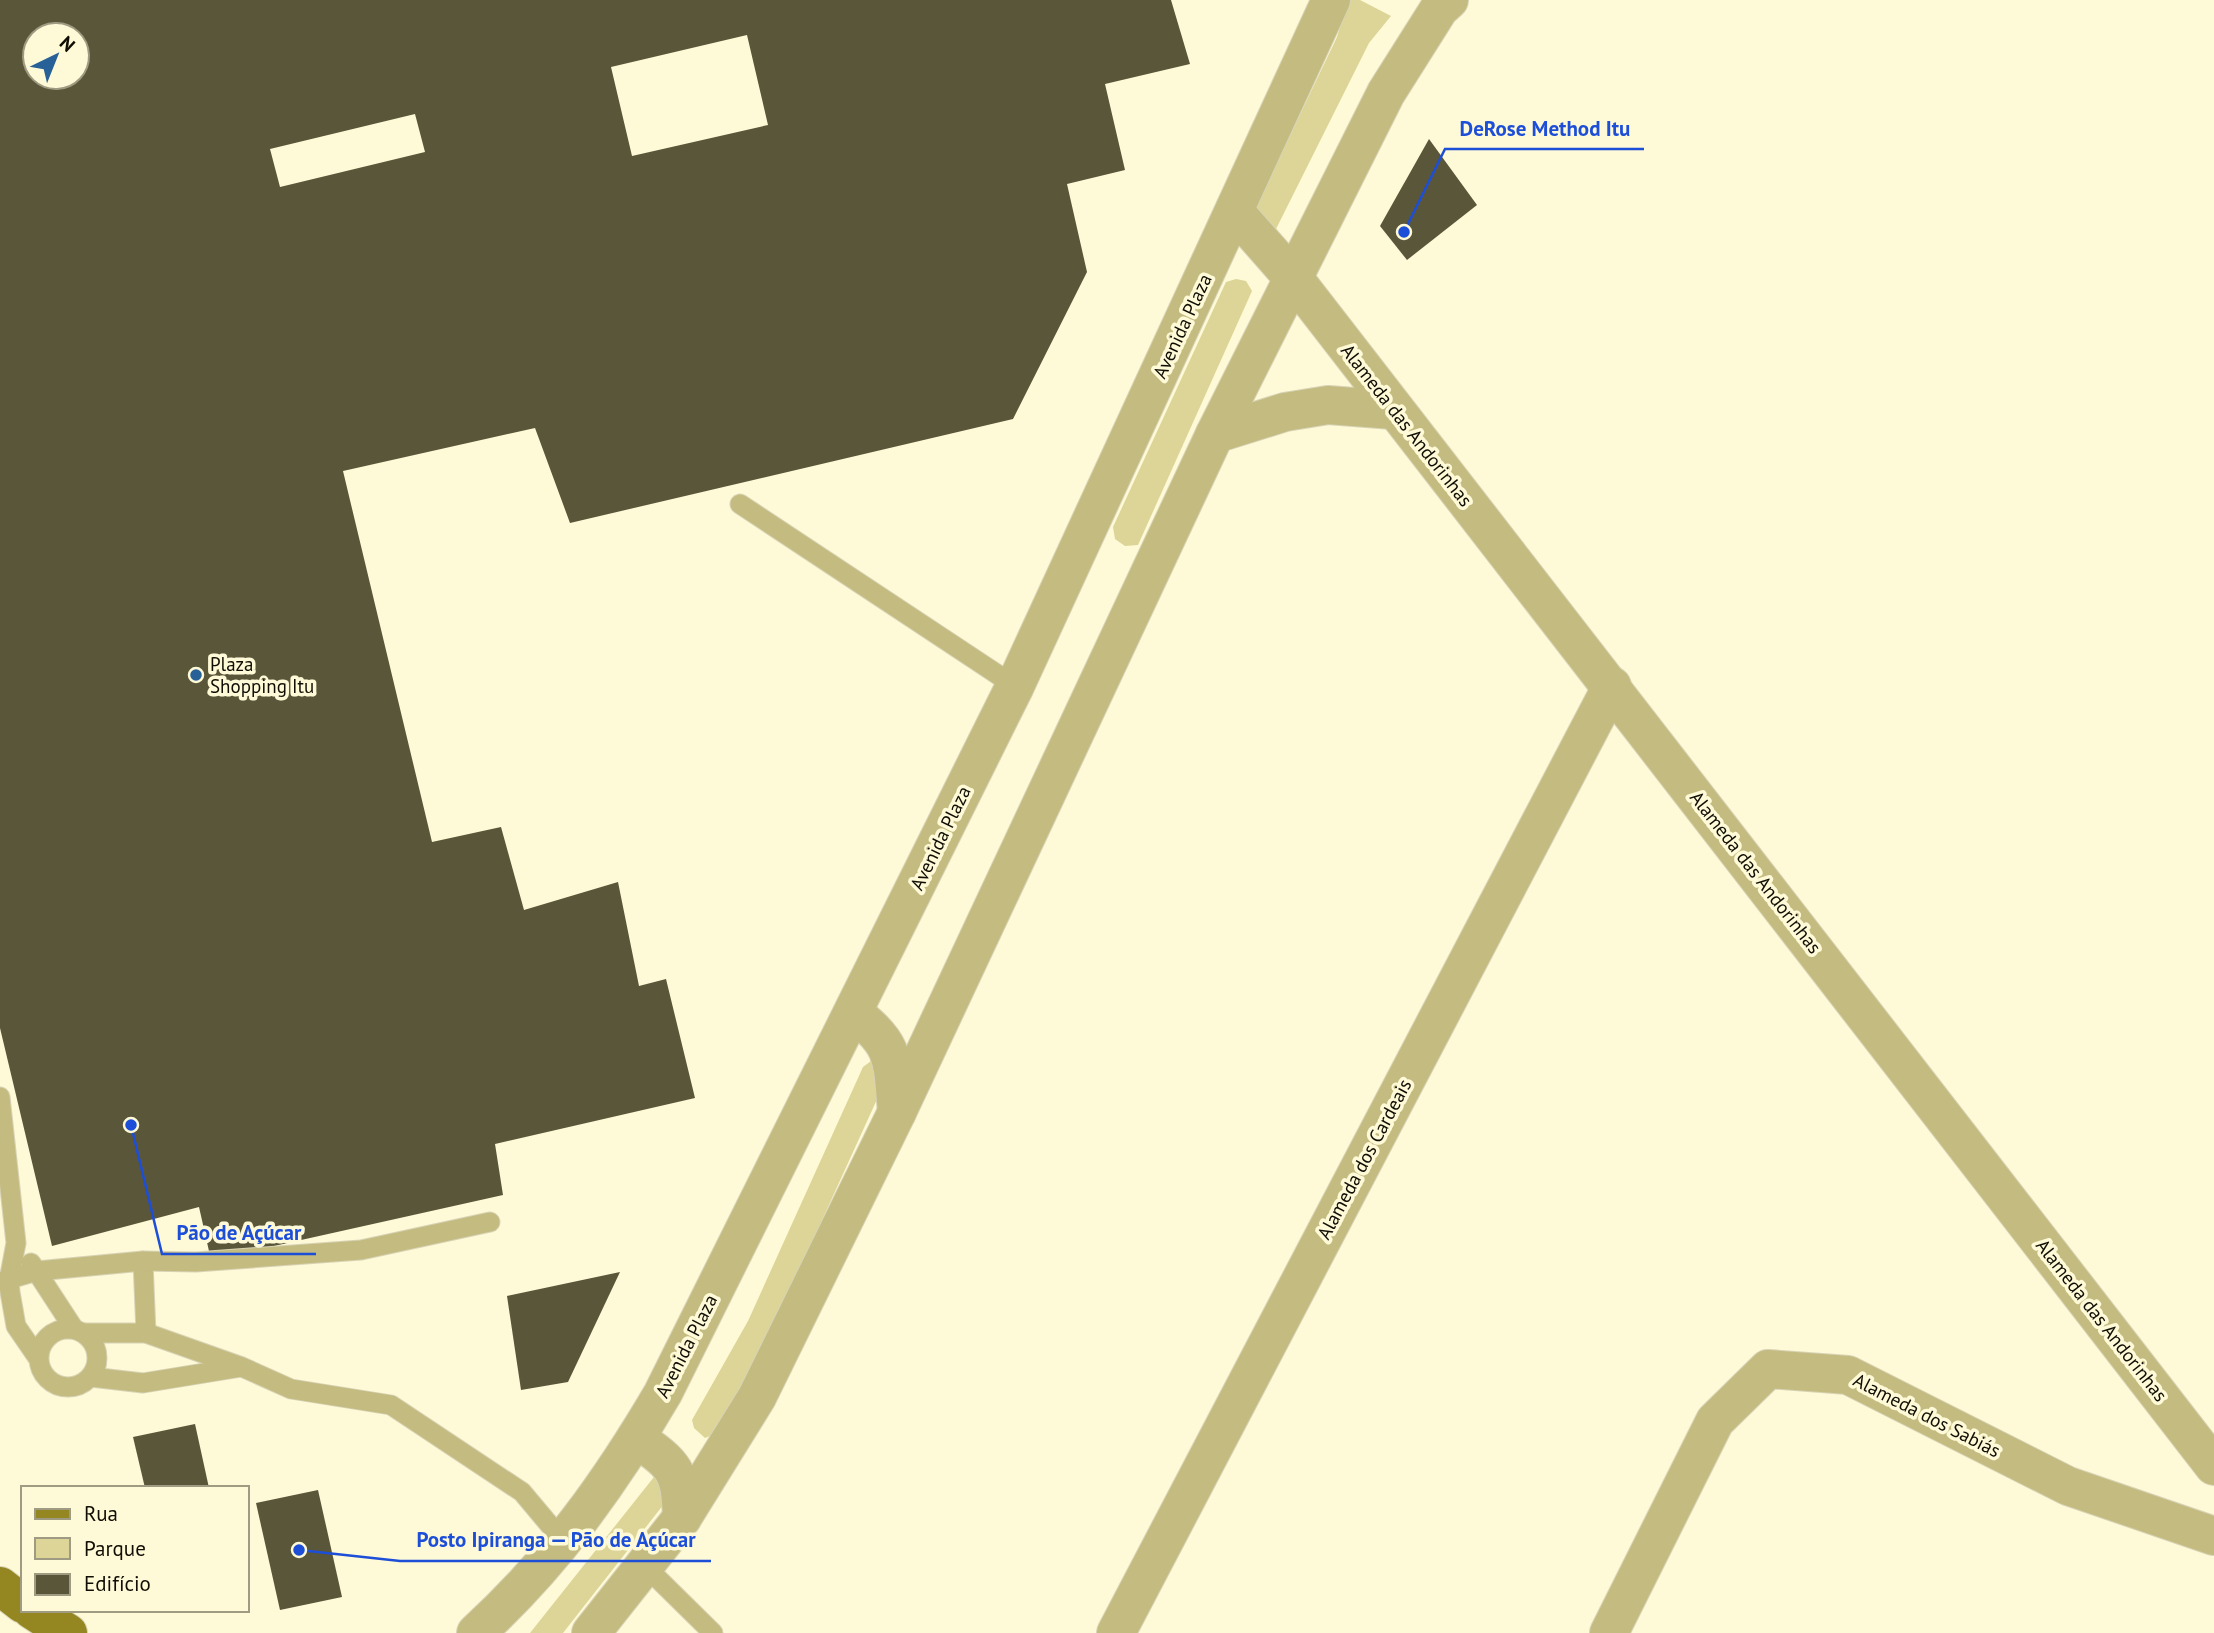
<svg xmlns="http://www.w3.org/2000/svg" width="2214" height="1633" viewBox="0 0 2214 1633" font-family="'PT Sans',sans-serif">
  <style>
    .green { fill: #ddd597 }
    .building { fill: #5a5639; fill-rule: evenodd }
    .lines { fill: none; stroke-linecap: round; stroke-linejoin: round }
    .service-casing { stroke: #d8d3b5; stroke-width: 21 }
    .minor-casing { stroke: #d8d3b5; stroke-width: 40 }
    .tertiary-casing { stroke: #d8d3b5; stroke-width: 40 }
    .primary-casing { stroke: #d8d3b5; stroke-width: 40 }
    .service { stroke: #c4bb81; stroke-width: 19 }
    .minor { stroke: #c4bb81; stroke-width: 38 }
    .tertiary { stroke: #c4bb81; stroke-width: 38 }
    .primary { stroke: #948620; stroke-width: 38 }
    .poi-dot { fill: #286098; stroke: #fef9d7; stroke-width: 2.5 }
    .labels { text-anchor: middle; stroke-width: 7; stroke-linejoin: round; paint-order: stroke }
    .street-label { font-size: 19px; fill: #100e04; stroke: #fef9d7 }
    .poi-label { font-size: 19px; fill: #100e04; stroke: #fef9d7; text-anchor: start }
    .leader { fill: none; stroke: #1d4ed8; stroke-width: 2.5 }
    .callout-dot { fill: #1d4ed8; stroke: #fef9d7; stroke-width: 2.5 }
    .callout-label { font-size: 21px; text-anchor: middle; font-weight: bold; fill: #1d4ed8; stroke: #fef9d7; stroke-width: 7; stroke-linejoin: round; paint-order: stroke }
  </style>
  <rect width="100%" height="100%" fill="#fef9d7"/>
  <g class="green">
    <polygon points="1348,0 1360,0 1391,16 1369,43 1272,237 1255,209 1337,37"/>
    <polygon points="1236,279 1246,281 1252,291 1138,545 1125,546 1115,539 1113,527 1226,282"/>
    <polygon points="875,1058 884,1084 771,1332 715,1434 705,1438 694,1428 692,1420 748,1321 863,1067"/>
    <polygon points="654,1477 671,1495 563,1633 530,1633"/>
  </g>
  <g class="building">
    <path d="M0,0h1171l19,64 -85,20 20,86 -58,14 20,88 -74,147 -443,104 -35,-95 -192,43 89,371 69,-15 23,83 94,-28 21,104 27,-7 29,119 -200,46 8,51 -292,65 -12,-53 -147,39 -52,-218zM35,35h42v42h-42zM747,35l21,90 -136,31 -21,-89zM415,114l10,38 -145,35 -10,-38z"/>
    <polygon points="1429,139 1477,205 1407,260 1380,226"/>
    <polygon points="620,1272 568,1382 521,1390 507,1296"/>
    <polygon points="195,1424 209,1488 145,1488 133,1437"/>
    <polygon points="318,1490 342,1597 280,1610 256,1503"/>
  </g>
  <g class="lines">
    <defs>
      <g id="service">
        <polyline points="740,504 1015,686"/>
        <polyline points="0,1097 16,1243 9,1280 10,1292 16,1326 38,1358"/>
        <polyline points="143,1261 146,1333"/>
        <polyline points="31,1263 74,1329"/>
        <polyline points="0,1282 37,1271 143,1261 196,1262 361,1250 490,1222"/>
        <circle cx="68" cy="1358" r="29"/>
        <polyline points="83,1333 146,1333 242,1367 291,1389 391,1405 522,1492 564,1542"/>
        <polyline points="91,1377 143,1383 241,1367"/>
        <polyline points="645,1566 713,1633"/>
      </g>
      <g id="minor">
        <polyline points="1295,280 2214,1466"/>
        <polyline points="1116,1633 1612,686"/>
        <polyline points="1609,1633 1715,1421 1768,1369 1848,1375 2068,1486 2214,1536"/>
      </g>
      <g id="tertiary">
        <polyline points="1235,212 1295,280"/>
        <polyline points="1215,434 1285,412 1328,405 1393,410"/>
        <path d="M853,1013c44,32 39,48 44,99"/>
        <path d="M636,1438c40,28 44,32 46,80"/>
        <path d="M476,1633c77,-70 135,-151 187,-240l352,-707 316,-686"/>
        <polyline points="591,1633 682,1518 757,1397 897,1112 1215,434 1386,93 1439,9 1449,0"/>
      </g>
      <g id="primary">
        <polyline points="0,1586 23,1604"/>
        <polyline points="32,1610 68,1633"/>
      </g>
    </defs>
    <use href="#service" class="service-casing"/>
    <use href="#minor" class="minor-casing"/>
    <use href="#tertiary" class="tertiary-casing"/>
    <use href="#primary" class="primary-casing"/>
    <use href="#service" class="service"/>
    <use href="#minor" class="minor"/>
    <use href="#tertiary" class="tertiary"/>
    <use href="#primary" class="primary"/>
  </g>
  <circle class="poi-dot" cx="196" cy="675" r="7"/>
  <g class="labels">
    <g class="street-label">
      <text transform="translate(1182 326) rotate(-65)" y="7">Avenida Plaza</text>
      <text transform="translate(1407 425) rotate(52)" y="7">Alameda das Andorinhas</text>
      <text transform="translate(940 838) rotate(-64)" y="7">Avenida Plaza</text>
      <text transform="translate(1756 872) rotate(52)" y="7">Alameda das Andorinhas</text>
      <text transform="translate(1364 1159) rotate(-62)" y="7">Alameda dos Cardeais</text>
      <text transform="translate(2102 1320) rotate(52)" y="7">Alameda das Andorinhas</text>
      <text transform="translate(686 1346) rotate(-63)" y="7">Avenida Plaza</text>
      <text transform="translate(1927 1415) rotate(27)" y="7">Alameda dos Sabiás</text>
    </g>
    <g class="poi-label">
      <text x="210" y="671">Plaza<tspan x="210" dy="22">Shopping Itu</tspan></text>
    </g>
  </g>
  <path class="leader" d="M1404 232L1445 149H1644M131 1125L162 1254H316M299 1550L400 1561H711"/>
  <g class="callout-dot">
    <circle cx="1404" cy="232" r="7"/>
    <circle cx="131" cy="1125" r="7"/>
    <circle cx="299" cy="1550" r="7"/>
  </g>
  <g class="callout-label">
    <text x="1545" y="136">DeRose Method Itu</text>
    <text x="239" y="1240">Pão de Açúcar</text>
    <text x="556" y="1547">Posto Ipiranga — Pão de Açúcar</text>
  </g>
  <rect x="21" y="1486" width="228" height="126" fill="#fef9d7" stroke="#9f9b83" stroke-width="2"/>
  <rect x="35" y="1509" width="35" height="10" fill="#948620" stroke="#9f9b83" stroke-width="2"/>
  <text x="84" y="1521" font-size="21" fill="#100e04">Rua</text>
  <rect x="35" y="1538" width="35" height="21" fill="#ddd597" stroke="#9f9b83" stroke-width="2"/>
  <text x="84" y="1556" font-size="21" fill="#100e04">Parque</text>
  <rect x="35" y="1574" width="35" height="21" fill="#5a5639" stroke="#9f9b83" stroke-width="2"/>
  <text x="84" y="1591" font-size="21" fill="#100e04">Edifício</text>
  <g transform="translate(56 56) rotate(43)"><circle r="33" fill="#fef9d7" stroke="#9f9b83" stroke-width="2"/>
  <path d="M0-5L12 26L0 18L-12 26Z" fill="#286098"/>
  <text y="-10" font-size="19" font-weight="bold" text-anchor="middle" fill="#100e04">N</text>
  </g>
</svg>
